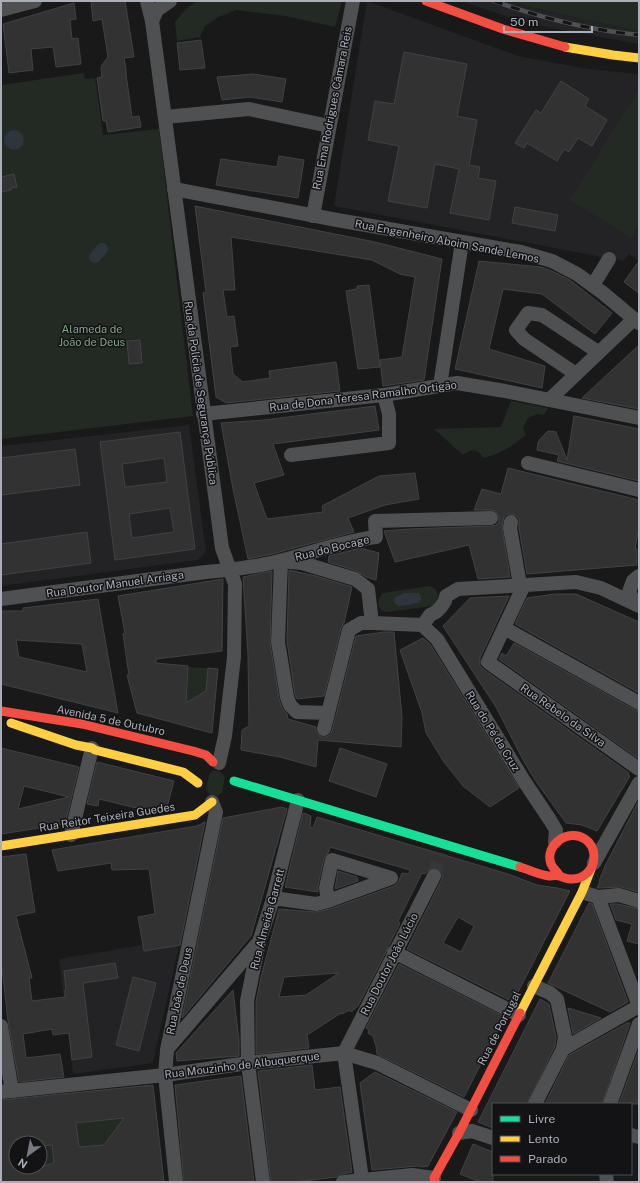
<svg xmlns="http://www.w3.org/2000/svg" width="640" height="1183" viewBox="0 0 640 1183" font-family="'Public Sans',sans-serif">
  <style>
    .built { fill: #232325 }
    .green { fill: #232923 }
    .water { fill: #2e353c }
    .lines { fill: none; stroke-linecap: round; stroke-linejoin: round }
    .canal { stroke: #2e353c; stroke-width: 12 }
    .building { fill: #323232; stroke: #414245; fill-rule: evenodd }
    .street-tunnel { stroke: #363739; stroke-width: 14; stroke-dasharray: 14 7; stroke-linecap: butt }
    .street { stroke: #4f5052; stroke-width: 14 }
    .fast { stroke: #16e098; stroke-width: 9 }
    .slow { stroke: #ffcf43; stroke-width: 9 }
    .jam { stroke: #f24e42; stroke-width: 9 }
    .rail-casing { stroke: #4f5053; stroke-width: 4.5 }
    .rail { stroke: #131315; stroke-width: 3; stroke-dasharray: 9; stroke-linecap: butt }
    .labels { text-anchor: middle; stroke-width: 3; stroke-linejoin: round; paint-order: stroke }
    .street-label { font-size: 11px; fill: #aaaeb9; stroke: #131315 }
    .park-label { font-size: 11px; fill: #82a385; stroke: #131315 }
  </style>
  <rect width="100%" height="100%" fill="#191919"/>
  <g class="built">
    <polygon points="367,1 518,56 588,69 639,74 639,261 629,254 623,261 334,206"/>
    <polygon points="461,1 512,1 534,8 628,29 639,29 639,44 525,23"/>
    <polygon points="189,425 206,551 198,560 1,586 1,446"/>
    <polygon points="143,945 144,951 179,945 153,1063 73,1074 59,959"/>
  </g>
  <g class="green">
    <polygon points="197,1 342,1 335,27 285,16 236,10 219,17 205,26 200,37 177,41 175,22 186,9"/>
    <polygon points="512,1 639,1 639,29 628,29 534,8"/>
    <polygon points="84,73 85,79 95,78 103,135 159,129 193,416 1,439 1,85"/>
    <polygon points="639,89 639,226 631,238 570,200"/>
    <path d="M511,401l37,7 -4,7 -7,-1 -9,4 -5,10 3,7c-14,11 -25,19 -43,23 -4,-9 -13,-10 -20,-3l-29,-26 67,-2z"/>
    <path d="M429,586c11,2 11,14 4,20l-46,6c-11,-1 -11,-12 -4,-19z"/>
    <polygon points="188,667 208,668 206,691 199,695 196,730 184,726"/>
    <polygon points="212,771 219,771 225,777 222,793 217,796 210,795 206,790 209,775"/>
    <polygon points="124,1118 104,1145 79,1147 76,1123"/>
    <polygon points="52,1145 54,1163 40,1167 40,1146"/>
  </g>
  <g class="water">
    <circle cx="14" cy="140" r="10"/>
    <path d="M404,593h15l2,3v4l-3,3h-3c-5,3 -10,1 -15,3l-5,-2 -1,-5 4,-4 1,1z"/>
  </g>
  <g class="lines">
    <polyline class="canal" points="95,257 102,249"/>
  </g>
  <g class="building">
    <polygon points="91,1 125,1 134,57 124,58 126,69 126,74 132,117 139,116 141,127 108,132 106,121 103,121 97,78 102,77 101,69 102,65 108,57 102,19 93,21"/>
    <polygon points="74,3 76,19 70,20 72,39 78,38 81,64 56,67 53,47 31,49 33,70 9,73 3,24"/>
    <polygon points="201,40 205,68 180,70 177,43"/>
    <polygon points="404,52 467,64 457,116 477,120 469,165 480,167 478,178 496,181 489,220 450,213 459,169 435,164 427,208 388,201 399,146 368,140 375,101 394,104"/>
    <polygon points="253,74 286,79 282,102 250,97 222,100 217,77"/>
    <polygon points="561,81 589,99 585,106 607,120 592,146 578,138 569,152 564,149 557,161 527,143 524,148 515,143 536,110 541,113"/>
    <polygon points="279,156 304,160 298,198 216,185 221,159 277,167"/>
    <polygon points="14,174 17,187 11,188 11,190 1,192 1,177"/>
    <polygon points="195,206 375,242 442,259 424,380 383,386 380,360 402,357 415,277 400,274 372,260 231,237 235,290 223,290 227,317 234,316 238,346 230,347 233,374 243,382 270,378 269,371 336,362 340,391 226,403 216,397 203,293 206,292"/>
    <polygon points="515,207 558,215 555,231 512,223"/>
    <polygon points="479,261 541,267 552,271 570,280 612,313 595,334 542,294 503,289 489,349 545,366 542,388 455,369"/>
    <polygon points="639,261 639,293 624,282"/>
    <polygon points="369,285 380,367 358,369 346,291 357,289 357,286"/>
    <polygon points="140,340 142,363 129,364 127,341"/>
    <polygon points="639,345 639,409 582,398"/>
    <polygon points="375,406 379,430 273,444 284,475 254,483 267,519 323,512 322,506 379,476 415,473 419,499 385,505 348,518 354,532 272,554 248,559 233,489 221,423 264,420"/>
    <polygon points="574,416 639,429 639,481 557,461 559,455 537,450 538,442 542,437 548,431 556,432 567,460"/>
    <path d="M180,432l15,117 -80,11 -15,-118zM164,458l3,24 -42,5 -3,-23zM170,508l4,24 -42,6 -3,-24z"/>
    <polygon points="75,449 80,485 1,495 1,458"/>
    <polygon points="508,468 639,500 639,528 635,548 637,549 637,565 527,574 519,528 519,519 517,516 512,514 508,514 504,517 502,527 510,577 478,579 469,545 395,562 384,531 409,529 491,526 496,525 499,522 499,517 495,511 491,510 474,510 482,489 501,494"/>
    <polygon points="87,532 91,563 1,575 1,544"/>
    <polygon points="361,548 379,553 376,580 366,577 357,571 328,562 329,556"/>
    <polygon points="289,570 316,576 352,587 344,623 341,628 324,696 297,699 295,695 287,641"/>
    <polygon points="272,571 270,643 279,699 282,708 287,714 288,719 316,727 316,732 322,737 326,737 330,735 332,731 356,636 384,632 394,632 402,717 401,747 318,740 316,767 280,757 241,750 242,730 249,726 248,655 243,577"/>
    <polygon points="223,579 222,651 156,659 156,663 188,666 186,703 206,691 208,668 218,669 212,733 137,713 127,675 129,675 123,634 125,633 118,596"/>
    <polygon points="555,594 576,594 639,622 639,693 515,624 527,598"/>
    <polygon points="509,596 480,658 480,666 483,669 629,773 628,775 630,776 597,831 582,825 566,823 535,780 522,758 496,707 443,626 470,598"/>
    <path d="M98,599l20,114 -117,-29v-73h22v-3zM16,640l66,4 5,28 -68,-15z"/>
    <polygon points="423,638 430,644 519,788 490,807 463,786 444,762 426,733 422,713 400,650"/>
    <polygon points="514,643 635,710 639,711 639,759 499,659 502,653 506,656"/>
    <path d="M1,748l78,19 -14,57 -64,10zM24,786l45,11 -51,12z"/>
    <polygon points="340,748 387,764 376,797 329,781"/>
    <polygon points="97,762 174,781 167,807 159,805 158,809 149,811 99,799 98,806 87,804"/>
    <polygon points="639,800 639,892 621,887 597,888 600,882 599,881 605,866"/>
    <polygon points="282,807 287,809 251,936 182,1018 223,818"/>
    <path d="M303,813l8,3 -1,11 3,1 4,-11 191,57 29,11 20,3 13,3 -57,111 -106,-53 35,-70v-4l-1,-4 -4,-3h-4l-4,1 -4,5 -3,-1 -24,48 2,2 -11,22 -2,3 -1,4 -28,54 -7,6 -1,-2 -8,4 -1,-1 -34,22 2,13 -53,6v-52l5,-25 18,-68 36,3 15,-3 64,-23 4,-3 4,-10 7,1 1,-4 -80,-23 -2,6 -4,5 -6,28v6l-33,-5zM458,917l16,9 -13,26 -18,-9zM339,973l-33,22 -27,2 5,-20z"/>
    <polygon points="205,822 180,945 144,951 138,917 155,914 149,869 112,870 111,863 58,871 52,850 197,826"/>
    <polygon points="26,854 35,912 16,916 32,978 29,978 32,1001 65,997 65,990 66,989 64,971 115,963 118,978 83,983 92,1057 72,1060 69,1033 53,1035 52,1029 23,1034 26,1058 60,1054 64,1077 19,1082 8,1021 1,959 1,857"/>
    <polygon points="338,871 357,877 358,881 335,889"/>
    <polygon points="589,903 592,904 628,1002 610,1012 548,983"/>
    <polygon points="610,904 618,904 639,909 639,944 627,941 632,924 616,920"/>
    <polygon points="399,964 505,1017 464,1097 377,1054 376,1046 373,1036 368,1033 369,1030 366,1028"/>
    <polygon points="133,977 156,983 139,1051 116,1045"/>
    <polygon points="233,990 239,1040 239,1056 177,1061 176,1053"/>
    <polygon points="540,999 549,1004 556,1037 555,1046 527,1104 493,1104 493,1128 478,1122"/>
    <polygon points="568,1008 601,1018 573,1034"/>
    <polygon points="627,1023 630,1023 602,1104 545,1104 569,1055"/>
    <polygon points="639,1049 638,1104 619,1104"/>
    <polygon points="312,1065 315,1090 340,1087 352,1172 342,1174 337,1177 295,1182 271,1182 258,1071"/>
    <polygon points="375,1072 457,1112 428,1166 423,1167 418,1166 372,1170 360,1083"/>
    <polygon points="241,1076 254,1182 184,1182 175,1085"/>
    <path d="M153,1085l11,97h-163v-82zM124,1118l-20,27 -25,2 -3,-24zM16,1143h24v3l12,-1 2,18 -14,4h-24z"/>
    <polygon points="473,1144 493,1152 493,1182 480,1182 460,1174"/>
  </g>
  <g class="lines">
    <polyline class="street-tunnel" points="434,876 441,853"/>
    <g class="street">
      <polyline points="147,1 152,21 222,548 235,584 234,657 225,736 219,763"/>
      <polyline points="1,10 35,1"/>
      <polyline points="152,21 157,10 170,1"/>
      <polyline points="165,117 249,109 329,126"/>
      <polyline points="174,189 337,220 521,252 552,261 577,274 603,293 639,323"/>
      <polyline points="313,216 353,1"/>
      <polyline points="593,285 609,259"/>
      <polyline points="576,374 524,339 516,330 528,313 542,315 598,352"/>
      <polyline points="440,386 462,242"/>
      <polyline points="549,400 634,319"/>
      <polyline points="203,414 384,395 457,383 505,391 639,418"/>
      <polyline points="291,455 389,443 389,414 384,395"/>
      <polyline points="528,463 639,490"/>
      <polyline points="511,522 510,528 520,585"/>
      <polyline points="524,585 488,662 639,769"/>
      <path d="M1,599l205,-27c25,-2 52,-5 77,-12 31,-8 61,-19 93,-23l-1,-16 116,-3"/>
      <polyline points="635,604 629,592 633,581 639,576"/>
      <polyline points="423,625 422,625 437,639 524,781 550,820 556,830 555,842"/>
      <polyline points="504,628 639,703"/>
      <polyline points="328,713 297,712 290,705 287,697 278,642 281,561 302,563 355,579 368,589 372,623 423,625 430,615 436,612 441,607 445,601 446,596 458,589 576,582 601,588 639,606"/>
      <polyline points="324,729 349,630 361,623 372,623"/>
      <polyline points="71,835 92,748"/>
      <polyline points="594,863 639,783"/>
      <polyline points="585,893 598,897 639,1006"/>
      <polyline points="598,897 619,895 639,901"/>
      <polyline points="273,898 316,904 328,901 391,878 332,860 326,888 328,901"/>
      <polyline points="394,952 519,1015"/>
      <polyline points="534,986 550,993 557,999 565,1037 563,1049 535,1104"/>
      <polyline points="1,1026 12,1091"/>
      <polyline points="168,1048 257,944"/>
      <polyline points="563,1049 639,1006"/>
      <polyline points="1,1092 165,1075 248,1063 344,1053 377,1063 471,1110"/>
      <polyline points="610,1104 639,1024"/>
      <polyline points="459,1133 472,1131 493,1138"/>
      <polyline points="631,1135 639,1137"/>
      <polyline points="606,1174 607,1182"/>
      <polyline points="362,1179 344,1053 434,876"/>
      <polyline points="176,1182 165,1075 167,1050 216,812 212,802"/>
      <polyline points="263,1182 248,1063 247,1001 259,942 272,902 298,800"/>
      <polyline points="343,1182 412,1175 434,1178"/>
    </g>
    <polyline class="fast" points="234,781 520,867"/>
    <g class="slow">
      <polyline points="565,47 613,55 639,58"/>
      <polyline points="11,723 76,745 92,748 95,750 183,772 198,783"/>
      <polyline points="1,846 195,815 212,802"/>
      <polyline points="520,1013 582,892 591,869"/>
    </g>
    <g class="jam">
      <polyline points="426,1 503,29 565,47"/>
      <polyline points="1,711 82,724 193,751 206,755 213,762"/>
      <path d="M520,867c10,3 19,8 29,9 3,0 7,-1 10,0 4,1 7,3 11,3 13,1 24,-9 24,-22 0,-7 -3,-14 -9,-18 -16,-11 -41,5 -34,25 2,4 6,8 9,12"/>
      <polyline points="435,1182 434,1178 459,1133 520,1013"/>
    </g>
    <defs>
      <path id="rail" d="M494,1c47,17 96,29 145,34"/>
    </defs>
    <use href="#rail" class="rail-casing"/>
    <use href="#rail" class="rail"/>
  </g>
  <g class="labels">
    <g class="street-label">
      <text transform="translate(332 108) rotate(-79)" y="4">Rua Ema Rodrigues Câmara Reis</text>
      <text transform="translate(447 241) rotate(11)" y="4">Rua Engenheiro Aboim Sande Lemos</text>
      <text transform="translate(201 393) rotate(82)" y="4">Rua da Polícia de Segurança Pública</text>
      <text transform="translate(363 396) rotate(-7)" y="4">Rua de Dona Teresa Ramalho Ortigão</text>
      <text transform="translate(332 548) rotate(-14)" y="4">Rua do Bocage</text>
      <text transform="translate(115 584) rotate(-8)" y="4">Rua Doutor Manuel Arriaga</text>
      <text transform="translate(563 715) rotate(35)" y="4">Rua Rebelo da Silva</text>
      <text transform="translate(111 720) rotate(12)" y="4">Avenida 5 de Outubro</text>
      <text transform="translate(493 731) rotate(58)" y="4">Rua do Pé da Cruz</text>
      <text transform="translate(107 817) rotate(-9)" y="4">Rua Reitor Teixeira Guedes</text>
      <text transform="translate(267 919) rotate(-75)" y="4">Rua Almeida Garrett</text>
      <text transform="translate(389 964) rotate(-63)" y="4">Rua Doutor João Lúcio</text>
      <text transform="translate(179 991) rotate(-78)" y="4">Rua João de Deus</text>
      <text transform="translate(499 1028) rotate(-63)" y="4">Rua de Portugal</text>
      <text transform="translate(242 1065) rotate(-7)" y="4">Rua Mouzinho de Albuquerque</text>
    </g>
    <g class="park-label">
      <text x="92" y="333">Alameda de<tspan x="92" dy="13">João de Deus</tspan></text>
    </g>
  </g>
  <rect width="640" height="1183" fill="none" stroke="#aaaeb9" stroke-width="4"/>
  <rect x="492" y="1103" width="140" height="72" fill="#131315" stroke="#4f5157"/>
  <rect x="500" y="1116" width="20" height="6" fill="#16e098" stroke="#4f5157"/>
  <text x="528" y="1123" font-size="12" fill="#aaaeb9">Livre</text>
  <rect x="500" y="1136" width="20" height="6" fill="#ffcf43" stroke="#4f5157"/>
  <text x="528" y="1143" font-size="12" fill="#aaaeb9">Lento</text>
  <rect x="500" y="1156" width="20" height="6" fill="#f24e42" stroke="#4f5157"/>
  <text x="528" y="1163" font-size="12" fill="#aaaeb9">Parado</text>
  <g transform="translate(28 1155) rotate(212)"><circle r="19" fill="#131315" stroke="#4f5157"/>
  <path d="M0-3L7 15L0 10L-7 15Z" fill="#777a81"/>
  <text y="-6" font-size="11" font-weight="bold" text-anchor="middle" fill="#aaaeb9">N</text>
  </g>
  <path d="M504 26v6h88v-6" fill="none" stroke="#aaaeb9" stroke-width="2"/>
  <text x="510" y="26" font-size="12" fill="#aaaeb9" stroke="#131315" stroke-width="3" paint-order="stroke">50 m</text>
</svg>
